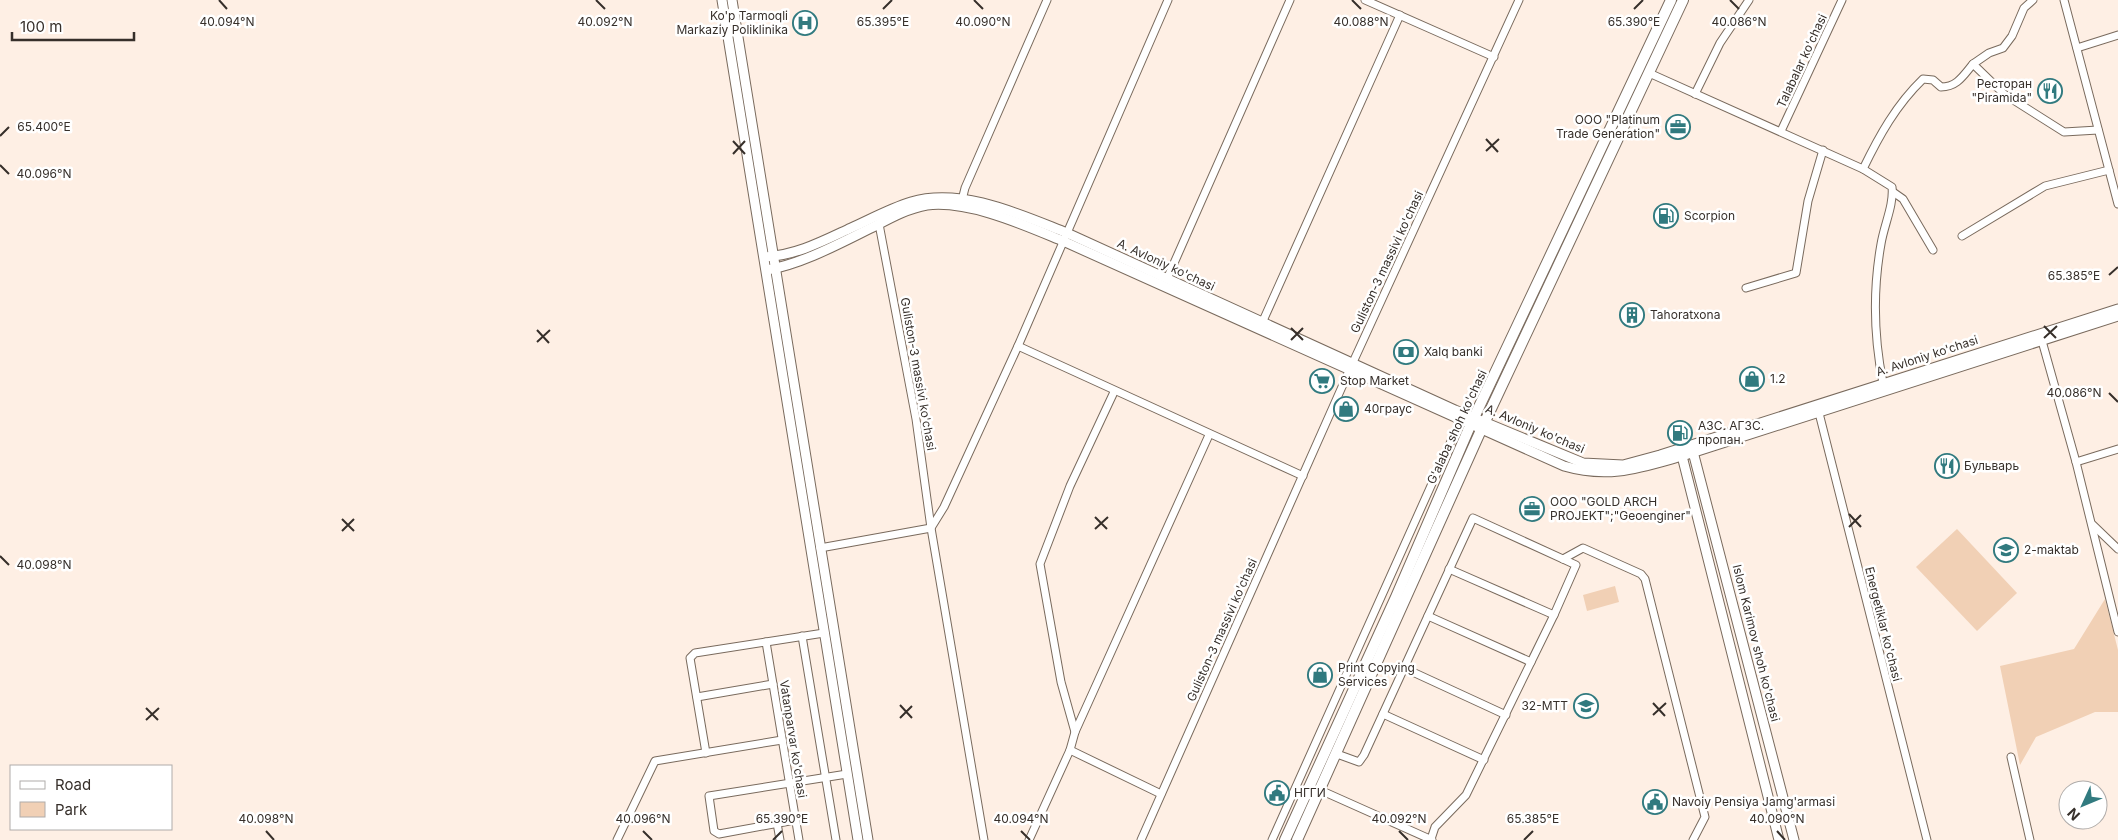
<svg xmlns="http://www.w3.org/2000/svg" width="2118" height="840" viewBox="0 0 2118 840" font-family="Inter,sans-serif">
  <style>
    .green { fill: #f1d0b5 }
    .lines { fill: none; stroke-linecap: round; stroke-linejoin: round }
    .street-casing { stroke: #796a5d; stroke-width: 9 }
    .secondary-casing { stroke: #796a5d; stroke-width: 11 }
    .primary-casing { stroke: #796a5d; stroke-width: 12 }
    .street { stroke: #fff; stroke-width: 7 }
    .secondary { stroke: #fff; stroke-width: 9 }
    .primary { stroke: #fff; stroke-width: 10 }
    .ticks { fill: none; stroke: #362f2a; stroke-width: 2 }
    .labels { text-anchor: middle; stroke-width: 5; stroke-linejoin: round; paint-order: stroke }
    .poi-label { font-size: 12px; fill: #362f2a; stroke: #fff; text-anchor: start }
    .street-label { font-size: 12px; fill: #362f2a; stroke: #fff }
    .ticks-label { font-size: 12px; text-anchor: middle; fill: #362f2a; stroke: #fff; stroke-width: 5; stroke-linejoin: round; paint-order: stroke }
  </style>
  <rect width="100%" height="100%" fill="#feefe4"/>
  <g class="green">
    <polygon points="1957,529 2017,593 1977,631 1916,567"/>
    <polygon points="1615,586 1619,602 1587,611 1583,595"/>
    <polygon points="2105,599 2118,650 2118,712 2095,712 2036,737 2020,765 2000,666 2074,649"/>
  </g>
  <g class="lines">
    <defs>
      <g id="street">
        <polyline points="1365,0 1494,57"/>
        <polyline points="2064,0 2118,204"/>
        <polyline points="2077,48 2118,35"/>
        <polyline points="1973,64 1989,53 2003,48 2012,36 2024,8 2033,0"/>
        <path d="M1649,73l214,96 29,18c2,18 -8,38 -11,57 -8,45 -7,94 2,139"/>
        <polyline points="1695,94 1720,43 1749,0"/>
        <polyline points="1781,131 1842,0"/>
        <path d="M1863,169c16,-33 33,-64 60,-90l10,1 8,7c16,0 22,-11 32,-23l31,30 60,38 34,-2"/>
        <polyline points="1893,192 1903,199 1933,250"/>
        <polyline points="962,200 965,188 1047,0"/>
        <polyline points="879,224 916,419 931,528 984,840"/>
        <polyline points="1962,236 2045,186 2109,170"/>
        <polyline points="1167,279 1290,0"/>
        <polyline points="1746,288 1796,273 1808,201 1823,150"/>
        <polyline points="1262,323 1400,15"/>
        <polyline points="2042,341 2076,462 2118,632"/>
        <polyline points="1018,346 1303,476"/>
        <polyline points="1819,413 1927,840"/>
        <polyline points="2076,462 2118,449"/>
        <polyline points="2093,525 2118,549"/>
        <polyline points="820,548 931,528 944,507 1018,346 1168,0"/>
        <polyline points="1563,559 1583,548 1641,574 1645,579 1705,817 1693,840"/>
        <polyline points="1449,569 1554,615"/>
        <polyline points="1428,616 1531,662"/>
        <polyline points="802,636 836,840"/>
        <polyline points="766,642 799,840"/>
        <polyline points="1404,668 1506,715"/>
        <polyline points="697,697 773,684"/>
        <polyline points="1383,714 1484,760"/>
        <polyline points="1075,732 1061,682 1040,564 1070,486 1114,392"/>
        <polyline points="1070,750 1161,794"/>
        <polyline points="706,753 690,658 695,653 824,633"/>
        <polyline points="1337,754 1359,762 1364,755 1473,518 1576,565 1554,615 1466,795 1435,827 1431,839"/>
        <polyline points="2011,757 2030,840"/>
        <polyline points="1320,790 1432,840"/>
        <polyline points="795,820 719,834 714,831 709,796 847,774"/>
        <polyline points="777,823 780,840"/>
        <polyline points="617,840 655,761 782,740"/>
        <polyline points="1029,840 1070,750 1075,732 1209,435"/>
        <polyline points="1141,840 1349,371 1519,0"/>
        <polyline points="1272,840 1452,439"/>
      </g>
      <g id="secondary">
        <polyline points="722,0 858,840"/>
        <polyline points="732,0 868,840"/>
        <path d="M765,257c32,-2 58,-16 86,-29 20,-9 40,-20 60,-26 51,-15 110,13 156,31l388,177 128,53 40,2 37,-10 458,-146"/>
        <path d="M767,270c38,-7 75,-28 110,-45 15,-8 32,-17 50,-20 42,-5 97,20 136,36l501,225c45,13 75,2 118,-10l436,-140"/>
        <polyline points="1692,448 1794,840"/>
        <polyline points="1681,452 1779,840"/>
      </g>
      <g id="primary">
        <polyline points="1285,840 1396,597 1470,426 1671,0"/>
        <polyline points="1297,840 1481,430 1683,0"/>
      </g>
    </defs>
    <use href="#street" class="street-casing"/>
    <use href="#secondary" class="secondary-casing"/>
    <use href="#primary" class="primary-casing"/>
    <use href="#street" class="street"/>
    <use href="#secondary" class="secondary"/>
    <use href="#primary" class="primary"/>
  </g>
  <path class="ticks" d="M219,0l8,9M596,0l9,9M974,0l9,9M1352,0l9,9M1730,0l9,9M883,9l9,-9M1634,9l9,-9M0,136l9,-9M1486,139l12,13M733,141l12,13M1486,151l13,-12M733,154l12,-13M0,165l9,9M2109,275l9,-8M2044,326l12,12M1291,328l12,12M537,330l12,13M2044,338l13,-12M1291,340l12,-12M537,342l13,-12M2109,393l9,9M1849,514l12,13M1095,517l12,12M342,519l12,12M1849,527l12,-12M1095,529l13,-12M342,531l12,-12M0,556l9,9M1653,703l12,13M900,705l12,13M146,708l12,12M1653,715l13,-12M900,718l12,-12M146,720l13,-12M266,831l8,9M643,831l9,9M1021,831l9,9M1399,831l9,9M1777,831l8,9M773,840l9,-9M1524,840l9,-9"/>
  <defs>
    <symbol id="hospital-ring" viewBox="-11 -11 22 22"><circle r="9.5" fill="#fff" stroke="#317a7f" stroke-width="1.5"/><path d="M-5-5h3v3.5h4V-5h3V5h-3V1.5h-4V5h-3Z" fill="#317a7f"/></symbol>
    <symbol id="restaurant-ring" viewBox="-11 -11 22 22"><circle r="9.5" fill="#fff" stroke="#317a7f" stroke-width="1.5"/><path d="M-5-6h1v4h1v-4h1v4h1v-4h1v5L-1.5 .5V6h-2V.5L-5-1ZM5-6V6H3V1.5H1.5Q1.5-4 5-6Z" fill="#317a7f"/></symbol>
    <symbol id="office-ring" viewBox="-11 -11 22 22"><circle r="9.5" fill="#fff" stroke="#317a7f" stroke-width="1.5"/><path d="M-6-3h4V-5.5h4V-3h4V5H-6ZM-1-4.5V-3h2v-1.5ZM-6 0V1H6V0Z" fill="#317a7f"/></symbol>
    <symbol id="fuel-ring" viewBox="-11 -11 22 22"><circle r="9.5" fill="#fff" stroke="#317a7f" stroke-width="1.5"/><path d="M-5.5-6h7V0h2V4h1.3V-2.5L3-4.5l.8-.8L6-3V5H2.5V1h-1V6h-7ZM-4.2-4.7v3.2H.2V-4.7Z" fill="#317a7f"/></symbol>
    <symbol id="building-ring" viewBox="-11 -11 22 22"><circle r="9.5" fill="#fff" stroke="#317a7f" stroke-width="1.5"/><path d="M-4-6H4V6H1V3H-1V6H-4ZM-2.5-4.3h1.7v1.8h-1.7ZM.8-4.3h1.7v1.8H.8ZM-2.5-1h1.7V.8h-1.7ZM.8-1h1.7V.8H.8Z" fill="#317a7f"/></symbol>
    <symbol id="bank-ring" viewBox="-11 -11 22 22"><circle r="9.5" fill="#fff" stroke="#317a7f" stroke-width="1.5"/><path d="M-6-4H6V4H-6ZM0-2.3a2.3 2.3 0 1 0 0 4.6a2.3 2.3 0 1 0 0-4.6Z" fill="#317a7f"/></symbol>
    <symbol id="shop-ring" viewBox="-11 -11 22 22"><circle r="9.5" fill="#fff" stroke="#317a7f" stroke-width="1.5"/><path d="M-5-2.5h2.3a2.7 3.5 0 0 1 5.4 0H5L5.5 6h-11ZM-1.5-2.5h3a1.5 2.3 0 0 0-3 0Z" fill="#317a7f"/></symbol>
    <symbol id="supermarket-ring" viewBox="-11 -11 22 22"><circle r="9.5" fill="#fff" stroke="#317a7f" stroke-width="1.5"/><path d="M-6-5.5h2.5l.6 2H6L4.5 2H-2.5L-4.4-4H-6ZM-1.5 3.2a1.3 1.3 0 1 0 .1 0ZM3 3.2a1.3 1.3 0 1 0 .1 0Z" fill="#317a7f"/></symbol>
    <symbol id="school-ring" viewBox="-11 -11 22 22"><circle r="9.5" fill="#fff" stroke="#317a7f" stroke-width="1.5"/><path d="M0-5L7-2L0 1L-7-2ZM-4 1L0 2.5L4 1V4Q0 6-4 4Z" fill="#317a7f"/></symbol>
    <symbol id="civic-ring" viewBox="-11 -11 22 22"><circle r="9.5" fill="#fff" stroke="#317a7f" stroke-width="1.5"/><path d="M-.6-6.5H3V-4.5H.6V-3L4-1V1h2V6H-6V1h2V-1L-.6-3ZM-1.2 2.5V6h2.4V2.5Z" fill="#317a7f"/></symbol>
  </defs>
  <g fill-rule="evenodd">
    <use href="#hospital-ring" x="791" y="9" width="28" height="28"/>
    <use href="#restaurant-ring" x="2036" y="77" width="28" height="28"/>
    <use href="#office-ring" x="1664" y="113" width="28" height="28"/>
    <use href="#fuel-ring" x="1652" y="202" width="28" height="28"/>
    <use href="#building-ring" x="1618" y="301" width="28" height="28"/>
    <use href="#bank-ring" x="1392" y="338" width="28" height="28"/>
    <use href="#shop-ring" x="1738" y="365" width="28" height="28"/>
    <use href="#supermarket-ring" x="1308" y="367" width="28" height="28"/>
    <use href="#shop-ring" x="1332" y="395" width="28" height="28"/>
    <use href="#fuel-ring" x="1666" y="419" width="28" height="28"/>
    <use href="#restaurant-ring" x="1933" y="452" width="28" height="28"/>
    <use href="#office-ring" x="1518" y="495" width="28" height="28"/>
    <use href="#school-ring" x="1992" y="536" width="28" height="28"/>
    <use href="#shop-ring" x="1306" y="661" width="28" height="28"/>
    <use href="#school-ring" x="1572" y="692" width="28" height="28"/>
    <use href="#civic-ring" x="1263" y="779" width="28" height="28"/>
    <use href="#civic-ring" x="1641" y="788" width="28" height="28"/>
  </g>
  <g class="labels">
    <g class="poi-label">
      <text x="788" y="20" text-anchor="end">Ko'p Tarmoqli<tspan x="788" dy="14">Markaziy Poliklinika</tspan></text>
      <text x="2032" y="88" text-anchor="end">Ресторан<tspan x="2032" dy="14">"Piramida"</tspan></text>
      <text x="1660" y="124" text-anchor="end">OOO "Platinum<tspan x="1660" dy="14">Trade Generation"</tspan></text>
      <text x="1684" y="220">Scorpion</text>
      <text x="1650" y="319">Tahoratxona</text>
      <text x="1424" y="356">Xalq banki</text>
      <text x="1770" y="383">1.2</text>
      <text x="1340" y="385">Stop Market</text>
      <text x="1364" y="413">40граус</text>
      <text x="1698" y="430">АЗС. АГЗС.<tspan x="1698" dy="14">пропан.</tspan></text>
      <text x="1964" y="470">Бульварь</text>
      <text x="1550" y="506">ООО "GOLD ARCH<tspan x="1550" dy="14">PROJEKT";"Geoenginer"</tspan></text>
      <text x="2024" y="554">2-maktab</text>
      <text x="1338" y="672">Print Copying<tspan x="1338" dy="14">Services</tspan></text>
      <text x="1568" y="710" text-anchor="end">32-MTT</text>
      <text x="1294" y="797">НГГИ</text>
      <text x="1672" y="806">Navoiy Pensiya Jamg'armasi</text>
    </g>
    <g class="street-label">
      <text transform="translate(1802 61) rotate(-65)" y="4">Talabalar ko'chasi</text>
      <text transform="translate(1387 262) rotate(-65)" y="4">Guliston-3 massivi ko'chasi</text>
      <text transform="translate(1166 265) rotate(25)" y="4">A. Avloniy ko'chasi</text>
      <text transform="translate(1927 356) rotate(-18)" y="4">A. Avloniy ko'chasi</text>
      <text transform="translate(918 374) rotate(80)" y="4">Guliston-3 massivi ko'chasi</text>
      <text transform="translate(1457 427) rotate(-65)" y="4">G'alaba shoh ko'chasi</text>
      <text transform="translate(1535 429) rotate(23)" y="4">A. Avloniy ko'chasi</text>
      <text transform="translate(1883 624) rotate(76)" y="4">Energetiklar ko'chasi</text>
      <text transform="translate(1222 630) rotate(-66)" y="4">Guliston-3 massivi ko'chasi</text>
      <text transform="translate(1756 643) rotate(76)" y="4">Islom Karimov shoh ko'chasi</text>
      <text transform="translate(793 739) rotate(81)" y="4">Vatanparvar ko'chasi</text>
    </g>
  </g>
  <g class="ticks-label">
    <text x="883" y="26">65.395°E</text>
    <text x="1634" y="26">65.390°E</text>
    <text x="227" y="26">40.094°N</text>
    <text x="605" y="26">40.092°N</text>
    <text x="983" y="26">40.090°N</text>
    <text x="1361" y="26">40.088°N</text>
    <text x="1739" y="26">40.086°N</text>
    <text x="44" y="131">65.400°E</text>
    <text x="44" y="178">40.096°N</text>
    <text x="2074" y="280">65.385°E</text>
    <text x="2074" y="397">40.086°N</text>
    <text x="44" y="569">40.098°N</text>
    <text x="266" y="823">40.098°N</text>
    <text x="643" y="823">40.096°N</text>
    <text x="1021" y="823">40.094°N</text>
    <text x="1399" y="823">40.092°N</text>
    <text x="1777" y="823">40.090°N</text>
    <text x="782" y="823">65.390°E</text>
    <text x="1533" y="823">65.385°E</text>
  </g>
  <rect x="10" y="765" width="162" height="65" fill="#ffffff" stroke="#afacaa"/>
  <rect x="20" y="781" width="25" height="8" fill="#ffffff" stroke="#afacaa"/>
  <text x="55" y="790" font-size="15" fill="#362f2a">Road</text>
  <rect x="20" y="802" width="25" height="15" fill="#f1d0b5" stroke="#afacaa"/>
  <text x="55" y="815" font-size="15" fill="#362f2a">Park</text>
  <g transform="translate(2083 805) rotate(226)"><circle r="24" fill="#ffffff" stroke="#afacaa"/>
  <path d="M0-4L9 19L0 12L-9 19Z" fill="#317a7f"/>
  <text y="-8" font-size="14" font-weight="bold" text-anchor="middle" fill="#362f2a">N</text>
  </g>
  <path d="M12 32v8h122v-8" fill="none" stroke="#362f2a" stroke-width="2.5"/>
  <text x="20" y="32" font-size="15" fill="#362f2a" stroke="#ffffff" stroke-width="4" paint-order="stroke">100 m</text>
</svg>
